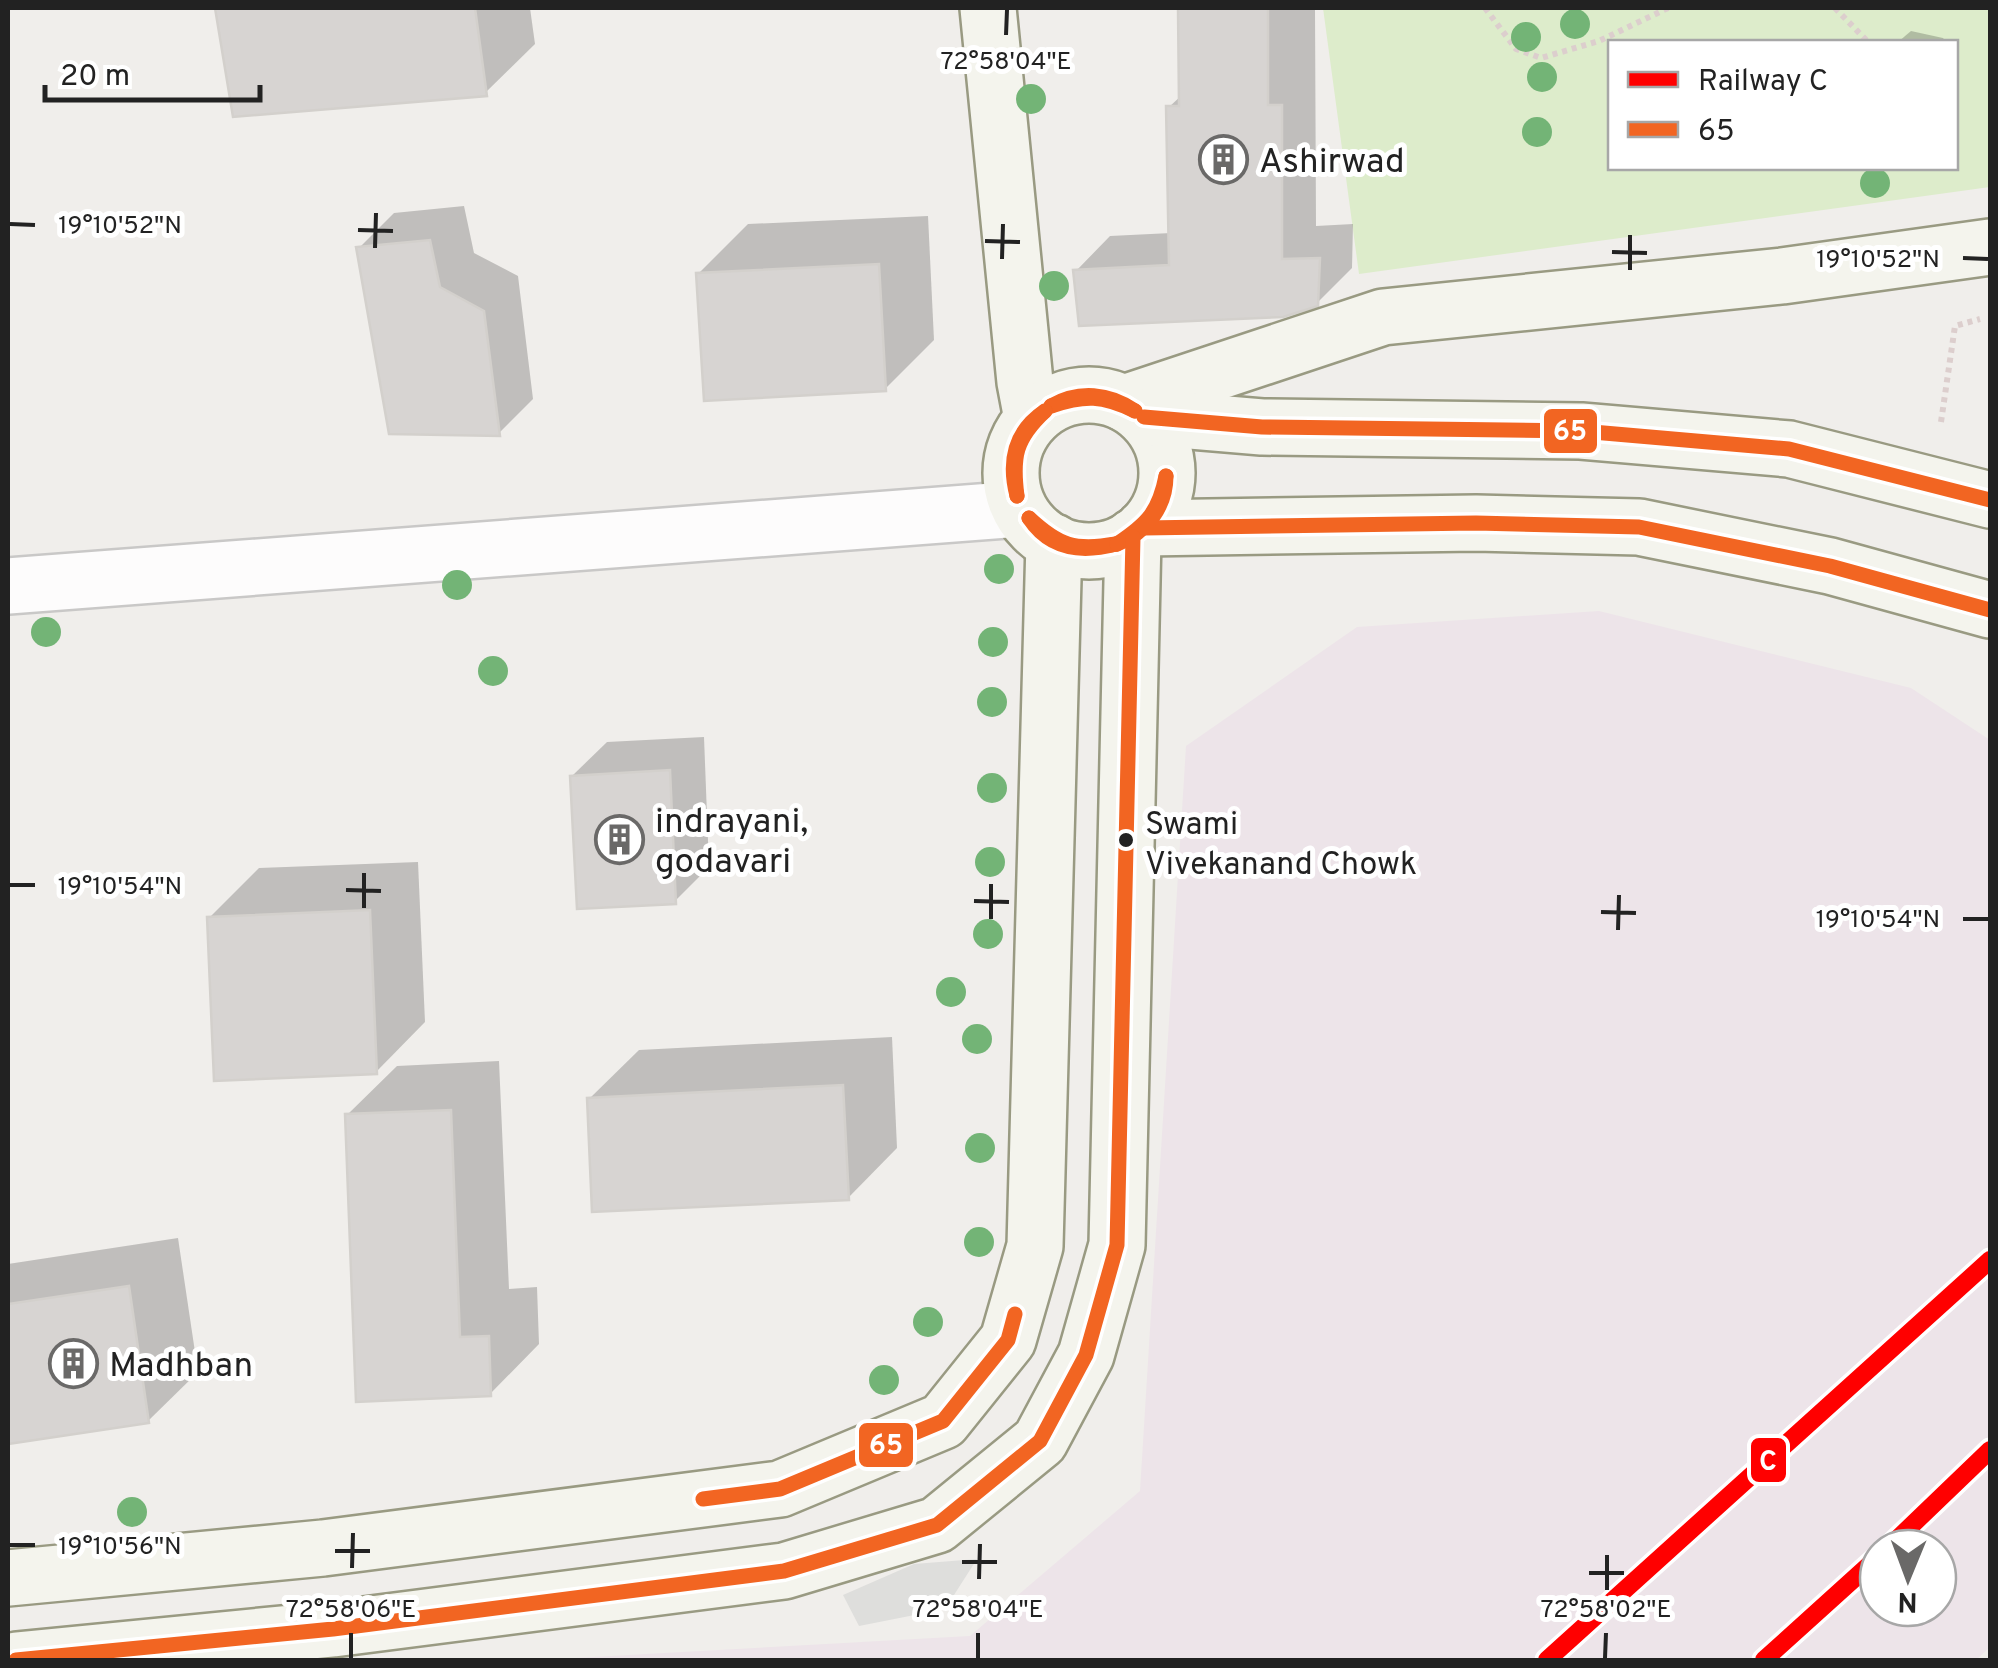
<svg xmlns="http://www.w3.org/2000/svg" width="1998" height="1668" viewBox="0 0 1998 1668" font-family="Overpass,sans-serif">
  <style>
    .industrial { fill: #ede4e9; fill-rule: evenodd }
    .religious { fill: #dededc }
    .grass { fill: #ddeccb; fill-rule: evenodd }
    .shadow { fill: #0003 }
    .building { fill: #d7d4d2; stroke: #d3d0cc; stroke-width: 2.5 }
    .lines { fill: none; stroke-linecap: round; stroke-linejoin: round }
    .street-casing { stroke: #c9c8c7; stroke-width: 60 }
    .secondary-casing { stroke: #999a82; stroke-width: 60 }
    .path { stroke: #dccecd; stroke-width: 6; stroke-dasharray: 5 5; stroke-linecap: butt }
    .street { stroke: #fdfcfc; stroke-width: 55 }
    .secondary { stroke: #f4f4ed; stroke-width: 55 }
    .bus-1-casing { stroke: #fff; stroke-width: 22 }
    .bus-1 { stroke: #f26522; stroke-width: 15 }
    .rail-1-casing { stroke: #fff; stroke-width: 25 }
    .rail-1 { stroke: #f00; stroke-width: 18 }
    .tree { fill: #73b476 }
    .ticks { fill: none; stroke: #222; stroke-width: 4 }
    .bus-dot { fill: #222; stroke: #fff; stroke-width: 4 }
    .labels { text-anchor: middle; stroke-width: 10; stroke-linejoin: round; paint-order: stroke }
    .bus-label { font-size: 32px; fill: #222; stroke: #fff; text-anchor: start }
    .poi-label { font-size: 35px; fill: #222; stroke: #fff; text-anchor: start }
    .ticks-label { font-size: 25px; text-anchor: middle; fill: #222; stroke: #fff; stroke-width: 10; stroke-linejoin: round; paint-order: stroke }
    .line-badge { stroke: #fff; stroke-width: 4 }
    .badge-label { font-size: 28px; text-anchor: middle; font-weight: bold; fill: #fff }
  </style>
  <rect width="100%" height="100%" fill="#f0eeeb"/>
  <path class="industrial" d="M1599,611l312,77 79,52v907l-14,13h-1438l432,-24 170,-145 46,-745 171,-119zM1878,1548h60v60h-60z"/>
  <polygon class="religious" points="977,1559 945,1609 859,1626 843,1595 914,1564"/>
  <path class="grass" d="M1323,8h667v179l-631,87zM1610,42h346v126h-346z"/>
  <g class="shadow">
    <polygon points="217,8 530,8 535,44 485,93 235,115"/>
    <polygon points="1181,8 1315,8 1316,226 1353,224 1352,268 1316,304 1076,271 1110,236 1171,233 1169,107 1182,95"/>
    <polygon points="1911,31 1943,38 1946,42 1898,42"/>
    <polygon points="464,206 474,253 518,276 533,399 499,433 359,248 394,213"/>
    <polygon points="928,216 934,340 885,389 698,274 748,224"/>
    <polygon points="704,737 709,867 675,901 572,776 607,742"/>
    <polygon points="418,862 425,1022 376,1072 209,918 259,868"/>
    <polygon points="892,1037 897,1148 848,1198 589,1099 639,1050"/>
    <polygon points="499,1061 509,1289 537,1287 539,1344 490,1394 359,1400 347,1115 397,1066"/>
    <polygon points="178,1238 198,1372 148,1421 8,1441 8,1264"/>
  </g>
  <g class="building">
    <polygon points="215,8 475,8 487,96 233,117"/>
    <polygon points="1178,8 1268,8 1268,105 1282,105 1282,259 1320,258 1318,306 1283,317 1079,326 1073,270 1169,265 1166,106 1179,106"/>
    <polygon points="430,240 440,287 484,311 500,436 389,434 356,247"/>
    <polygon points="879,264 886,391 704,401 696,273"/>
    <polygon points="670,770 676,904 577,909 570,776"/>
    <polygon points="370,910 377,1074 214,1081 207,917"/>
    <polygon points="843,1085 849,1200 592,1212 587,1098"/>
    <polygon points="451,1110 460,1337 489,1336 491,1396 356,1402 345,1114"/>
    <polygon points="129,1286 149,1423 8,1444 8,1304"/>
  </g>
  <g class="lines">
    <defs>
      <polyline id="street" points="8,586 1019,509"/>
      <g id="secondary">
        <polyline points="988,8 1025,382 1032,419"/>
        <circle cx="1089" cy="473" r="78"/>
        <polyline points="1124,403 1383,317 1782,276 1990,247"/>
        <polyline points="1144,417 1262,427 1581,431 1789,449 1990,500"/>
        <polyline points="1144,528 1476,523 1639,527 1830,566 1990,610"/>
        <polyline points="8,1578 323,1548 780,1489 943,1421 1008,1340 1035,1246 1054,542"/>
        <polyline points="16,1660 333,1629 784,1571 937,1525 1040,1441 1086,1355 1117,1245 1133,537"/>
      </g>
    </defs>
    <use href="#street" class="street-casing"/>
    <use href="#secondary" class="secondary-casing"/>
    <g class="path">
      <polyline points="1485,8 1516,49 1541,58 1599,41 1668,8"/>
      <polyline points="1835,8 1868,42"/>
      <polyline points="1941,422 1955,326 1980,319"/>
    </g>
    <use href="#street" class="street"/>
    <use href="#secondary" class="secondary"/>
    <defs>
      <g id="bus-1">
        <path d="M1051,406c28,-16 58,-13 84,5"/>
        <path d="M1051,406c34,-11 51,-11 84,5"/>
        <polyline points="1144,417 1262,427 1581,431 1789,449 1990,500"/>
        <path d="M1017,496c-9,-35 -3,-64 28,-85"/>
        <path d="M1017,496c-5,-39 -2,-57 28,-85"/>
        <path d="M1029,518c30,28 46,33 87,26"/>
        <path d="M1029,518c21,32 53,35 87,26"/>
        <polyline points="1144,528 1476,523 1639,527 1830,566 1990,610"/>
        <path d="M1117,544c30,-20 42,-32 49,-68"/>
        <path d="M1117,544c29,-11 49,-37 49,-68"/>
        <polyline points="703,1499 780,1489 943,1421 1008,1340 1015,1314"/>
        <polyline points="16,1660 333,1629 784,1571 937,1525 1040,1441 1086,1355 1117,1245 1133,537"/>
      </g>
    </defs>
    <use href="#bus-1" class="bus-1-casing"/>
    <use href="#bus-1" class="bus-1"/>
    <defs>
      <g id="rail-1">
        <polyline points="1888,1548 1990,1450"/>
        <polyline points="1547,1660 1990,1260"/>
        <polyline points="1764,1660 1878,1557"/>
      </g>
    </defs>
    <use href="#rail-1" class="rail-1-casing"/>
    <use href="#rail-1" class="rail-1"/>
  </g>
  <g class="tree">
    <circle cx="1575" cy="24" r="15"/>
    <circle cx="1526" cy="37" r="15"/>
    <circle cx="1542" cy="77" r="15"/>
    <circle cx="1031" cy="99" r="15"/>
    <circle cx="1537" cy="132" r="15"/>
    <circle cx="1875" cy="183" r="15"/>
    <circle cx="1054" cy="286" r="15"/>
    <circle cx="999" cy="569" r="15"/>
    <circle cx="457" cy="585" r="15"/>
    <circle cx="46" cy="632" r="15"/>
    <circle cx="993" cy="642" r="15"/>
    <circle cx="493" cy="671" r="15"/>
    <circle cx="992" cy="702" r="15"/>
    <circle cx="992" cy="788" r="15"/>
    <circle cx="990" cy="862" r="15"/>
    <circle cx="988" cy="934" r="15"/>
    <circle cx="951" cy="992" r="15"/>
    <circle cx="977" cy="1039" r="15"/>
    <circle cx="980" cy="1148" r="15"/>
    <circle cx="979" cy="1242" r="15"/>
    <circle cx="928" cy="1322" r="15"/>
    <circle cx="884" cy="1380" r="15"/>
    <circle cx="132" cy="1512" r="15"/>
  </g>
  <path class="ticks" d="M1006,35l1,-25M10,224l25,1M358,230l35,1M985,241l35,1M375,248l1,-35M1612,252l35,1M1963,258l25,1M1002,259l1,-35M1630,270v-35M10,885h25M346,890l35,1M974,901l35,1M364,908v-35M1601,912l35,1M991,919v-35M1963,919h25M1618,930l1,-35M10,1545h25M335,1551h35M962,1562h35M352,1568l1,-35M1589,1573h35M979,1579l1,-35M1607,1590v-35M351,1658v-25M978,1658v-25M1605,1658l1,-25"/>
  <defs>
    <symbol id="building-ring" viewBox="-11 -11 22 22"><circle r="9.5" fill="#fff" stroke="#6a6968" stroke-width="1.5"/><path d="M-4-6H4V6H1V3H-1V6H-4ZM-2.5-4.3h1.7v1.8h-1.7ZM.8-4.3h1.7v1.8H.8ZM-2.5-1h1.7V.8h-1.7ZM.8-1h1.7V.8H.8Z" fill="#6a6968"/></symbol>
  </defs>
  <g fill-rule="evenodd">
    <use href="#building-ring" x="1196" y="132" width="55" height="55"/>
    <use href="#building-ring" x="592" y="812" width="55" height="55"/>
    <use href="#building-ring" x="46" y="1336" width="55" height="55"/>
  </g>
  <circle class="bus-dot" cx="1126" cy="840" r="9"/>
  <g class="labels">
    <g class="bus-label">
      <text x="1145" y="834">Swami<tspan x="1145" dy="40">Vivekanand Chowk</tspan></text>
    </g>
    <g class="poi-label">
      <text x="1259" y="172">Ashirwad</text>
      <text x="655" y="832">indrayani,<tspan x="655" dy="40">godavari</tspan></text>
      <text x="109" y="1376">Madhban</text>
    </g>
  </g>
  <g class="ticks-label">
    <text x="1006" y="69">72°58'04"E</text>
    <text x="120" y="233">19°10'52"N</text>
    <text x="1878" y="267">19°10'52"N</text>
    <text x="120" y="894">19°10'54"N</text>
    <text x="1878" y="927">19°10'54"N</text>
    <text x="120" y="1554">19°10'56"N</text>
    <text x="351" y="1617">72°58'06"E</text>
    <text x="978" y="1617">72°58'04"E</text>
    <text x="1606" y="1617">72°58'02"E</text>
  </g>
  <g class="line-badge">
    <rect x="1542" y="407" width="57" height="48" rx="10" fill="#f26522"/>
    <rect x="857" y="1421" width="58" height="48" rx="10" fill="#f26522"/>
    <rect x="1749" y="1436" width="39" height="48" rx="10" fill="#f00"/>
  </g>
  <g class="badge-label">
    <text x="1570" y="440">65</text>
    <text x="886" y="1454">65</text>
    <text x="1768" y="1470">C</text>
  </g>
  <rect width="1998" height="1668" fill="none" stroke="#222222" stroke-width="20"/>
  <rect x="1608" y="40" width="350" height="130" fill="#ffffff" stroke="#a7a7a7" stroke-width="2.5"/>
  <rect x="1628" y="72" width="50" height="15" fill="#ff0000" stroke="#a7a7a7" stroke-width="2.5"/>
  <text x="1698" y="90" font-size="30" fill="#222222">Railway C</text>
  <rect x="1628" y="122" width="50" height="15" fill="#f26522" stroke="#a7a7a7" stroke-width="2.5"/>
  <text x="1698" y="140" font-size="30" fill="#222222">65</text>
  <g transform="translate(1908 1578) rotate(181)"><circle r="48" fill="#ffffff" stroke="#a7a7a7" stroke-width="2.5"/>
  <path d="M0-8L18 38L0 25L-18 38Z" fill="#6a6968"/>
  <text y="-15" font-size="28" font-weight="bold" text-anchor="middle" fill="#222222">N</text>
  </g>
  <path d="M45 85v15h215v-15" fill="none" stroke="#222222" stroke-width="5"/>
  <text x="60" y="85" font-size="30" fill="#222222" stroke="#ffffff" stroke-width="8" paint-order="stroke">20 m</text>
</svg>
